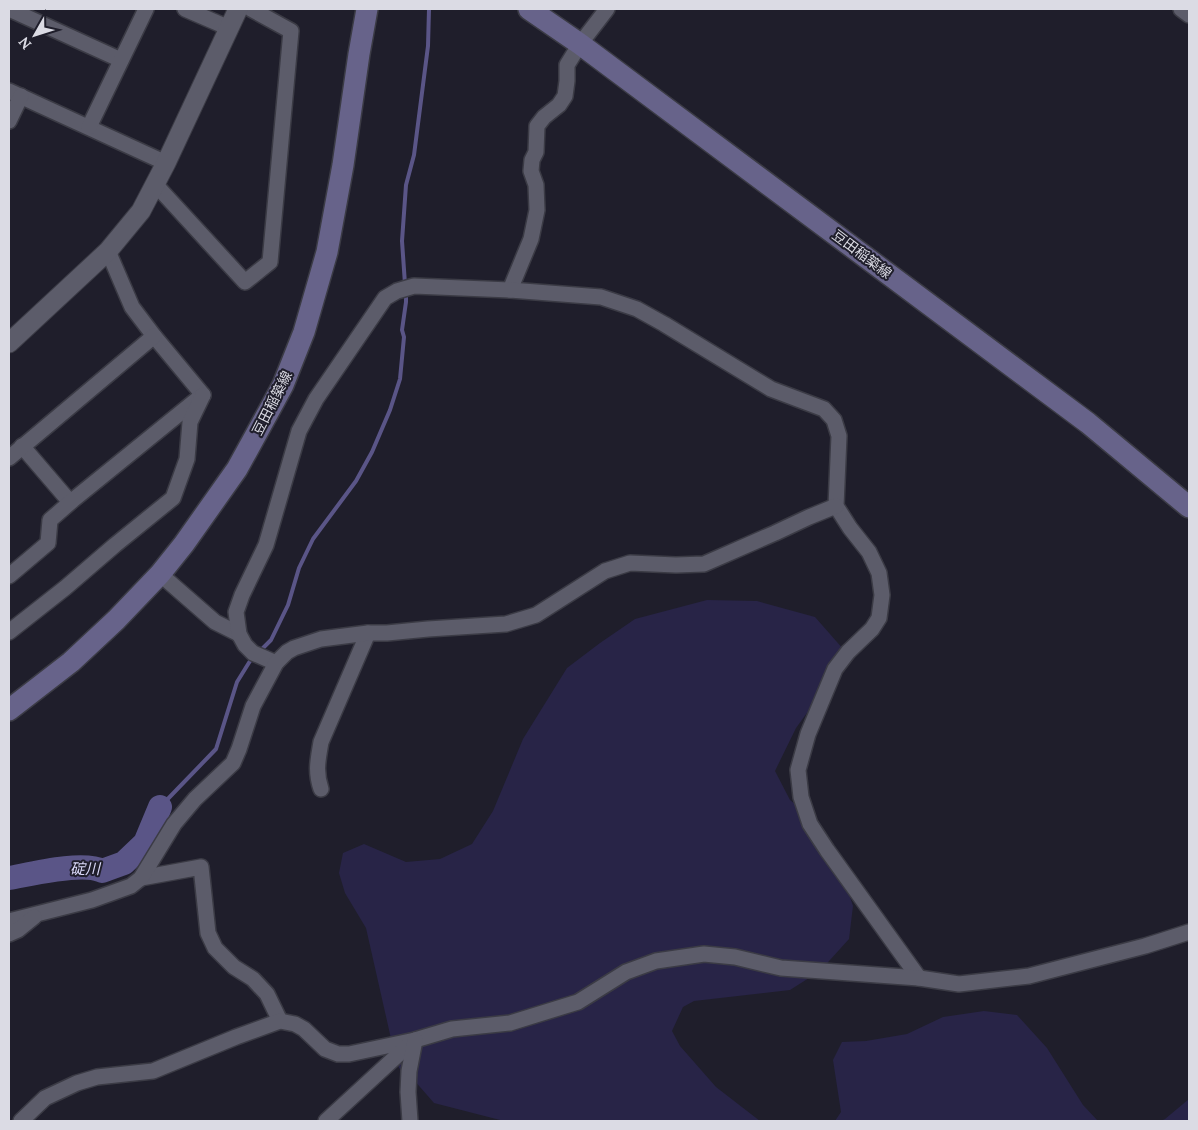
<svg xmlns="http://www.w3.org/2000/svg" width="1198" height="1130" viewBox="0 0 1198 1130" font-family="Lora,'Noto Sans JP',serif">
  <style>
    .green { fill: #282447 }
    .lines { fill: none; stroke-linecap: round; stroke-linejoin: round }
    .stream { stroke: #5a5587; stroke-width: 4 }
    .river { stroke: #5a5587; stroke-width: 24 }
    .minor-casing { stroke: #3b3b45; stroke-width: 18 }
    .tertiary-casing { stroke: #3b3b45; stroke-width: 21 }
    .secondary-casing { stroke: #3b3b45; stroke-width: 24 }
    .minor { stroke: #5c5c6a; stroke-width: 15 }
    .tertiary { stroke: #5c5c6a; stroke-width: 19 }
    .secondary { stroke: #67638a; stroke-width: 21 }
    .labels { text-anchor: middle; stroke-width: 4; stroke-linejoin: round; paint-order: stroke }
    .street-label { font-size: 14px; fill: #dbdbe4; stroke: #1f1e2b }
    .water-label { font-size: 15px; font-style: italic; fill: #dbdafa; stroke: #1f1e2b }
  </style>
  <rect width="100%" height="100%" fill="#1f1e2b"/>
  <g class="green">
    <polygon points="707,600 757,601 815,617 844,650 820,695 796,728 775,771 790,800 815,821 840,867 853,906 849,939 820,971 790,990 694,1001 683,1007 672,1031 680,1046 716,1087 760,1121 504,1121 434,1103 413,1079 399,1068 392,1043 366,928 345,893 339,873 343,853 364,844 406,862 440,859 472,844 493,811 523,739 567,668 600,643 635,619"/>
    <polygon points="984,1011 1017,1015 1047,1048 1083,1105 1098,1121 835,1121 841,1112 833,1060 842,1042 866,1041 907,1034 943,1017"/>
    <polygon points="1189,1099 1189,1121 1161,1121 1165,1119"/>
  </g>
  <g class="lines">
    <g class="stream">
      <polyline points="405,284 402,241 406,185 414,155 428,46 429,9"/>
      <polyline points="260,651 271,640 288,605 299,568 313,539 356,481 372,452 390,410 400,379 404,337 402,330 406,302 406,291"/>
      <polyline points="160,807 216,749 237,682 250,661 253,658"/>
    </g>
    <path class="river" d="M9,878c22,-4 74,-17 93,-7l22,-8 21,-20 15,-36"/>
    <defs>
      <g id="minor">
        <polyline points="9,9 121,60"/>
        <polyline points="185,9 229,28"/>
        <polyline points="1181,9 1189,15"/>
        <polyline points="9,91 166,163"/>
        <polyline points="9,121 21,96"/>
        <polyline points="89,127 146,9"/>
        <polyline points="155,184 245,282 270,262 291,31 251,9"/>
        <polyline points="108,251 132,307 154,336 203,395"/>
        <polyline points="510,290 531,239 537,210 536,185 531,171 532,160 536,152 537,126 544,117 559,105 565,96 567,81 567,65 580,44 607,9"/>
        <polyline points="22,446 70,502"/>
        <polyline points="9,458 154,336"/>
        <polyline points="160,574 215,622 239,634"/>
        <polyline points="9,576 48,543 50,520 73,500 200,397"/>
        <polyline points="9,632 65,588 115,545 173,498 187,459 190,422 203,395"/>
        <polyline points="276,663 253,653 245,645 239,634 236,612 242,595 266,545 299,431 316,399 385,298 397,291 414,286 510,290 601,297 637,309 664,324 771,389 824,409 834,420 839,436 836,506 850,528 869,552 879,573 882,595 879,618 872,629 848,652 835,669 808,734 798,770 801,797 810,824 827,850 919,978"/>
        <path d="M321,789c-6,-18 -3,-29 0,-47l47,-109"/>
        <polyline points="141,878 201,867 208,933 215,948 234,967 253,979 267,994 280,1021"/>
        <polyline points="9,921 92,900 131,886 141,878 174,824 195,799 233,763 239,749 253,706 276,663 287,652 294,648 321,639 368,633 387,633 428,629 506,624 536,615 605,571 630,563 676,565 704,564 775,533 809,517 836,506"/>
        <polyline points="9,934 18,930 34,917"/>
        <polyline points="21,1121 45,1098 77,1083 97,1077 153,1071 236,1037 280,1021 295,1024 304,1029 325,1049 338,1054 349,1054 415,1040 452,1029 510,1023 578,1002 626,972 656,961 704,954 735,957 781,968 919,978 959,984 1029,976 1145,946 1189,932"/>
        <polyline points="326,1121 413,1041"/>
        <polyline points="410,1121 408,1092 409,1071 415,1040"/>
      </g>
      <polyline id="tertiary" points="9,343 108,251 141,211 166,163 238,9"/>
      <g id="secondary">
        <polyline points="529,9 580,44 1088,423 1189,507"/>
        <polyline points="9,710 71,662 116,620 160,574 184,544 237,469 270,409 283,385 304,332 327,252 343,165 359,54 367,9"/>
      </g>
    </defs>
    <use href="#minor" class="minor-casing"/>
    <use href="#tertiary" class="tertiary-casing"/>
    <use href="#secondary" class="secondary-casing"/>
    <use href="#minor" class="minor"/>
    <use href="#tertiary" class="tertiary"/>
    <use href="#secondary" class="secondary"/>
  </g>
  <g class="labels">
    <g class="street-label">
      <text transform="translate(862 254) rotate(37)" y="5">豆田稲築線</text>
      <text transform="translate(272 403) rotate(-63)" y="5">豆田稲築線</text>
    </g>
    <g class="water-label">
      <text x="85" y="874">碇川</text>
    </g>
  </g>
  <rect width="1198" height="1130" fill="none" stroke="#dbdbe4" stroke-width="20"/>
  <g transform="translate(35 35) rotate(231)" stroke="#1f1e2b" stroke-width="4" paint-order="stroke">
  <path d="M0-4L9 19L0 12L-9 19Z" fill="#dbdbe4"/>
  <text y="-8" font-size="14" font-weight="bold" text-anchor="middle" fill="#dbdbe4">N</text>
  </g>
</svg>
